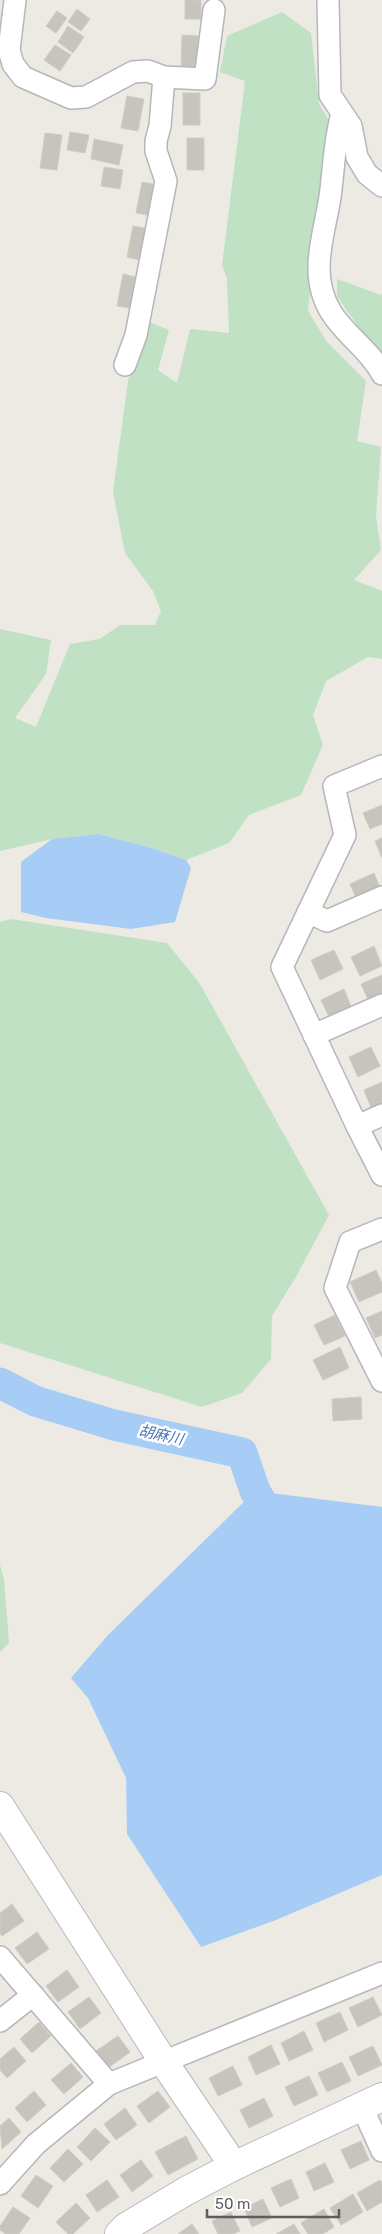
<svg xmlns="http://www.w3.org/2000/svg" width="382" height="2234" viewBox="0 0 382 2234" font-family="Rubik,'Noto Sans JP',sans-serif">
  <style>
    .green { fill: #c0e1c3 }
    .water { fill: #a7cdf7 }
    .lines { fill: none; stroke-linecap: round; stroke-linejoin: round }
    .river { stroke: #a7cdf7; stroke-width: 31 }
    .building { fill: #c7c4be; stroke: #d0ccc1 }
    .street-casing { stroke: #b4b7bb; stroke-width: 24 }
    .secondary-casing { stroke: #b6b8bd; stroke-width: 30 }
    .street { stroke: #fff; stroke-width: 21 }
    .secondary { stroke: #fff; stroke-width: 28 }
    .labels { text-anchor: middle; stroke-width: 5; stroke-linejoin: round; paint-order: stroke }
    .water-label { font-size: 15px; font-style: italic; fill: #4c77b7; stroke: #fff }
  </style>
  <rect width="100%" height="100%" fill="#eceae2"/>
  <g class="green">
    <polygon points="282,12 311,33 319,104 331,124 317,226 308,311 327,342 366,381 357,441 381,447 376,516 381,550 354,580 382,591 382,659 368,657 326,681 313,715 323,745 301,795 249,815 229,843 186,860 152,848 98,834 52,839 0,851 0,629 51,640 46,674 15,718 36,727 70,644 100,639 120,625 155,625 161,611 153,591 125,553 113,492 128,381 147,321 169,330 158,370 177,383 190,329 229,333 227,279 222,265 245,81 220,72 227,36"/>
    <polygon points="337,279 381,295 382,293 382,357 379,357 337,296"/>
    <polygon points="11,919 167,943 200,984 329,1215 297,1275 272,1316 271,1359 242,1393 202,1407 0,1343 0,922"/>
    <polygon points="0,1565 4,1579 9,1643 0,1652"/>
  </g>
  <g class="water">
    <polygon points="98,834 152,848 186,860 191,868 175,922 131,929 46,918 21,912 21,862 52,839"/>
    <polygon points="255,1491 382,1507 382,1875 276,1920 201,1947 127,1834 126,1778 88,1698 71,1678 108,1635"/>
  </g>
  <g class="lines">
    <polyline class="river" points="0,1383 35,1401 114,1425 242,1453 255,1491 277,1527"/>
  </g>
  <g class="building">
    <rect x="185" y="0" width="16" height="19"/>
    <polygon points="77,9 90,19 81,31 68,22"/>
    <polygon points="57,11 67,18 56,33 46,26"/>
    <polygon points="68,26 84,37 73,53 58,42"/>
    <polygon points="182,35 198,36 197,69 181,69"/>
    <polygon points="55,45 71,55 60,71 44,60"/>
    <rect x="183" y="93" width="17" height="32"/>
    <polygon points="127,96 144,99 138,131 121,128"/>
    <polygon points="70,132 89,135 85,153 67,150"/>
    <polygon points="45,133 62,135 57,170 40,168"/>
    <rect x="187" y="138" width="17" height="32"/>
    <polygon points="94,139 123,145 119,165 91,159"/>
    <polygon points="104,167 123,170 120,189 101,186"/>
    <polygon points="142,182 158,185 152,216 136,213"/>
    <polygon points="133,226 150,229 144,261 127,257"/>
    <polygon points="123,274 140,278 134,309 117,306"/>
    <polygon points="382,805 382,824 370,829 363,813"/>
    <polygon points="382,838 382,858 375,841"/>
    <polygon points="374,873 381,890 357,900 350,884"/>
    <polygon points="374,946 382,966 360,976 351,957"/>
    <polygon points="334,950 343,969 320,980 311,960"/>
    <polygon points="382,975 382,998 370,1004 361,984"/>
    <polygon points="344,989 352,1009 330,1019 321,1000"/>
    <polygon points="371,1047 380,1066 358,1077 349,1057"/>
    <polygon points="382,1082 382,1105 372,1110 364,1090"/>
    <polygon points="376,1270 382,1283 382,1292 359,1302 350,1282"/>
    <polygon points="382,1311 382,1335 375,1338 366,1318"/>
    <polygon points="335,1315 345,1336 324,1345 314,1325"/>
    <polygon points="340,1347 349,1368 323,1380 313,1360"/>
    <polygon points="361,1397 362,1419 333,1421 332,1399"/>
    <polygon points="12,1904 24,1921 2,1936 0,1933 0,1913"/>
    <polygon points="37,1932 49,1949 27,1964 15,1948"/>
    <polygon points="67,1970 79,1987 58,2002 46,1986"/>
    <polygon points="89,1997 101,2013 80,2029 68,2012"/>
    <polygon points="373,1997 382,2015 358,2027 349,2008"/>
    <polygon points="340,2012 348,2030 324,2042 316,2023"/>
    <polygon points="39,2022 51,2036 32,2053 20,2039"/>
    <polygon points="304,2031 313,2050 289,2061 281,2043"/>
    <polygon points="118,2036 130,2052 108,2068 96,2051"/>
    <polygon points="271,2045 280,2064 256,2075 248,2057"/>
    <polygon points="373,2046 382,2065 358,2076 349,2057"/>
    <polygon points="14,2047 26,2061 7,2078 0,2070 0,2059"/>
    <polygon points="342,2062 351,2081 327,2092 318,2073"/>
    <polygon points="71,2063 83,2077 64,2094 51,2080"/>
    <polygon points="233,2066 242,2085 218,2096 209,2078"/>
    <polygon points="309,2076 318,2095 294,2106 285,2087"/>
    <polygon points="34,2091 46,2105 27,2122 15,2108"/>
    <polygon points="158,2091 170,2107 149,2123 137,2106"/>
    <polygon points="264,2098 273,2116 249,2128 240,2110"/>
    <polygon points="125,2108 137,2125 116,2140 104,2124"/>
    <polygon points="9,2118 21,2132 2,2149 0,2126"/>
    <polygon points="95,2128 110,2142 91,2161 77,2147"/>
    <polygon points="186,2136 198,2159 168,2175 155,2152"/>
    <polygon points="361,2141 369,2160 350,2169 341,2150"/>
    <polygon points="68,2149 83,2164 64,2182 50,2168"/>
    <polygon points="141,2160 153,2176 132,2192 120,2175"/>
    <polygon points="325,2163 334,2182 314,2191 306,2172"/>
    <polygon points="36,2175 53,2186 38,2208 21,2196"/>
    <polygon points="291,2179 299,2198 280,2207 271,2188"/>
    <polygon points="107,2180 119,2197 97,2212 86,2195"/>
    <polygon points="380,2180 382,2183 382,2202 367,2211 357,2193"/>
    <polygon points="353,2194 363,2212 341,2225 330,2208"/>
    <polygon points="263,2199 272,2218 252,2227 244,2208"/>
    <polygon points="76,2203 90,2218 73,2234 68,2234 56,2222"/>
    <polygon points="13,2207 30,2218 19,2234 6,2234 0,2230 0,2226"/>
    <polygon points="324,2209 334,2227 323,2234 308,2234 301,2223"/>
    <polygon points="231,2212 240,2231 233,2234 218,2234 212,2221"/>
    <polygon points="192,2224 199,2234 178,2234"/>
    <polygon points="294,2224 300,2234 276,2234"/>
  </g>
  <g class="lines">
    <defs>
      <g id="street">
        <polyline points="15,0 9,50 13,64 23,77 71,98 86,97 133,72 148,71 164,77 205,79 214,10"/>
        <polyline points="328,0 330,95 351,126 357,157 367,174 382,186"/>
        <path d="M342,114c-8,27 -8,55 -12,83 -6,39 -22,78 1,115 13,22 41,40 51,62"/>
        <polyline points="125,365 136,335 166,181 156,151 156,141 160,126 164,77"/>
        <polyline points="382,766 334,786 345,835 282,967 357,1126 382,1175"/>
        <polyline points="308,912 327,921 382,897"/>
        <polyline points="314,1035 382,1005"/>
        <polyline points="357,1126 382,1115"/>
        <polyline points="382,1229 350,1242 335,1288 382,1381"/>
        <polyline points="0,1957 109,2084"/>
        <polyline points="0,2021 33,1995"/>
        <polyline points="362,2107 382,2151"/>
        <polyline points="0,2184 36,2144 109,2084 382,1973"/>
      </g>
      <g id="secondary">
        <polyline points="0,1806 163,2061 234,2166"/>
        <polyline points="119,2234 126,2227 186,2191 234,2166 382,2097"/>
      </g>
    </defs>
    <use href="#street" class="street-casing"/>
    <use href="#secondary" class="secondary-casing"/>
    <use href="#street" class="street"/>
    <use href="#secondary" class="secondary"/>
  </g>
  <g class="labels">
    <g class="water-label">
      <text transform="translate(161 1435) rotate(12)" y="5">胡麻川</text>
    </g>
  </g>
  <path d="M207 2209v8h132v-8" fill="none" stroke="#5a5d61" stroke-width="2.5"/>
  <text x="215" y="2209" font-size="15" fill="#5a5d61" stroke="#ffffff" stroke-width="4" paint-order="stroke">50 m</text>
</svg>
